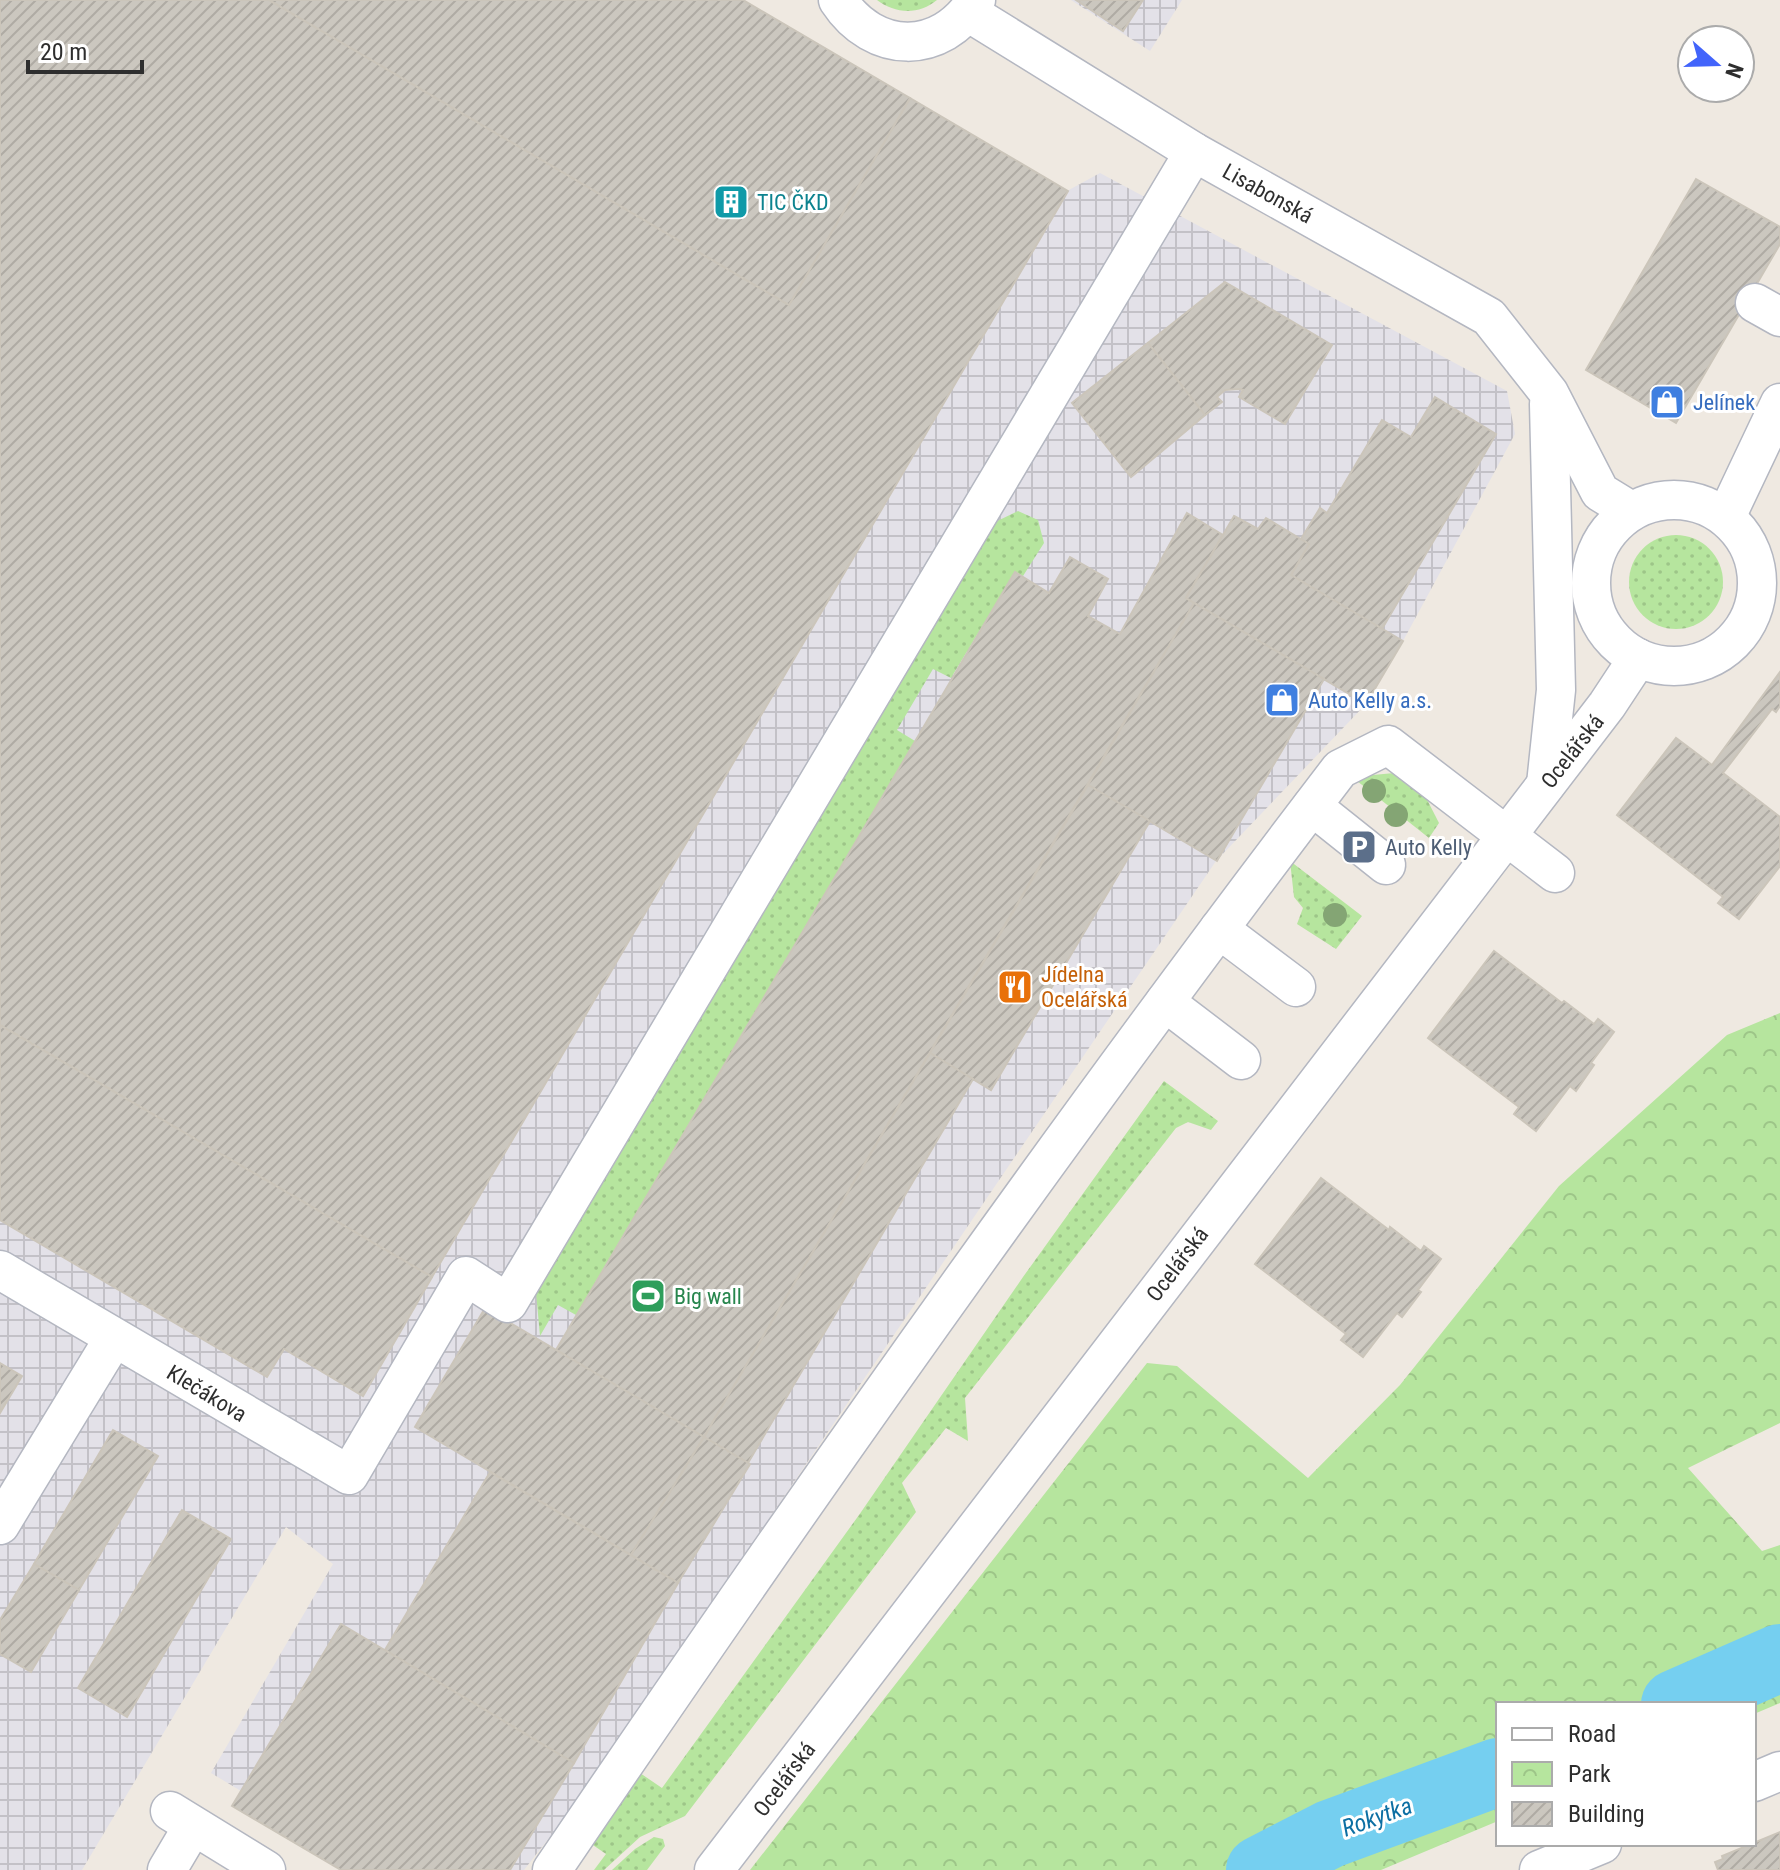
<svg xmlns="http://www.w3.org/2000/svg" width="1780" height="1870" viewBox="0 0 1780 1870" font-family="'Roboto Condensed',sans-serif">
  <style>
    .industrial { fill: url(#industrial-grid) }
    .grass { fill: url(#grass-dots) }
    .park { fill: url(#park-crowns) }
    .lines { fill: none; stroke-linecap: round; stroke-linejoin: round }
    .river { stroke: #75cff0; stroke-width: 68 }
    .building { fill: url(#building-hatch); stroke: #cbc5ba; stroke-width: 2 }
    .minor-casing { stroke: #b4b7c1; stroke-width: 41 }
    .minor { stroke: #fff; stroke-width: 38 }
    .tree { fill: #84a574 }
    .labels { text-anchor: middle; stroke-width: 6; stroke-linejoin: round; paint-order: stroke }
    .street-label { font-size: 22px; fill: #2e2e2e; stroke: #fff }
    .culture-label { font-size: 22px; fill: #0d838f; stroke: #fff; text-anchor: start }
    .shop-label { font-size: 22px; fill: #366cbe; stroke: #fff; text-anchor: start }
    .service-label { font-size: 22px; fill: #4e5e75; stroke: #fff; text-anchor: start }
    .food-label { font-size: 22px; fill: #c56008; stroke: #fff; text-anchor: start }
    .leisure-label { font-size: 22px; fill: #27864d; stroke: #fff; text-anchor: start }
    .water-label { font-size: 24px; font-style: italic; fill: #0d6fa3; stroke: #fff }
  </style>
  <defs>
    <pattern id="industrial-grid" width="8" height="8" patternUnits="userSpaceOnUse" patternTransform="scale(2)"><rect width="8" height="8" fill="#e3e1e8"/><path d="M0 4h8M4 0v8" fill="none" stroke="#c3c1c7"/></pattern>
    <pattern id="grass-dots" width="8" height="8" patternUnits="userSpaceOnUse" patternTransform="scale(2)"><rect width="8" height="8" fill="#b6e59e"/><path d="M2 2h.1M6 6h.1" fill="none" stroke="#9dc588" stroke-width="1.8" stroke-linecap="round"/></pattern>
    <pattern id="park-crowns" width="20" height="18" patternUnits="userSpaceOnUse" patternTransform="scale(2)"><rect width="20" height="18" fill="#b6e59e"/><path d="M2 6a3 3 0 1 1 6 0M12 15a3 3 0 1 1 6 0" fill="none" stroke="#9dc588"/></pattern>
    <pattern id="building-hatch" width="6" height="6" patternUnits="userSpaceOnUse" patternTransform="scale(2)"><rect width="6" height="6" fill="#cbc7bf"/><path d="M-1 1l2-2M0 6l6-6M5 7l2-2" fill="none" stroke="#afaba4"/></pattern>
  </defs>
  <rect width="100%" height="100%" fill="#efe9e1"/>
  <g class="industrial">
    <polygon points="0,0 743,0 1067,191 1100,173 1507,391 1515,434 1403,641 1366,704 1216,861 573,1807 524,1870 341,1870 232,1806 241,1791 211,1773 333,1564 286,1527 82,1870 0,1870"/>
    <polygon points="1071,0 1182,0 1150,51"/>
  </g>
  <g class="grass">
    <path d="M877,0h60c-18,15 -42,14 -60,0z"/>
    <polygon points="1018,511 1038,520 1044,543 1023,576 1015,572 951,678 933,669 897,730 915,741 576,1315 558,1305 540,1336 536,1292 987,526"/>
    <circle cx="1676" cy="582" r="47"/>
    <polygon points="1394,773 1419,784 1439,823 1429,838 1352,777"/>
    <polygon points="1290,861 1362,916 1336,949 1297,924 1303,908 1294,897"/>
    <polygon points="1164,1081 1218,1121 1211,1130 1188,1122 1176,1128 965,1398 968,1441 946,1428 902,1483 916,1512 685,1816 640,1837 604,1870 594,1870 606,1854 590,1843 640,1773 662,1788 859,1515 1023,1277"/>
    <polygon points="654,1837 663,1839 665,1846 647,1870 612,1870 635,1849"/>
  </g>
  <polygon class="park" points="1780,1013 1780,1423 1688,1468 1762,1551 1780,1545 1780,1703 1754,1714 1754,1704 1498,1704 1498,1821 1381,1870 750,1870 1147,1363 1177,1366 1308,1478 1400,1385 1559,1186 1727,1035"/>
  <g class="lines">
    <g class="river">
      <polyline points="1675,1704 1780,1658"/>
      <polyline points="1260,1870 1330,1834 1498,1772"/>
    </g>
  </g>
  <g class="building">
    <polygon points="0,0 269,0 789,305 910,98 1068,191 432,1277 0,1025"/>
    <polygon points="269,0 743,0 910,98 789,305"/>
    <polygon points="1076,0 1143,0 1123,31"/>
    <polygon points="1696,179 1780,227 1780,244 1676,423 1586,370"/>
    <polygon points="1225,282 1332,345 1285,424 1239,397 1243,390 1239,389 1225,390 1217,397 1222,402 1205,415 1148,343"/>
    <polygon points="1148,343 1205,415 1131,477 1072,403"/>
    <polygon points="1435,397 1496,434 1382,629 1291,575 1309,544 1301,539 1320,508 1327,513 1382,420 1411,437"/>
    <polygon points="1187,513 1223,535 1186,598 1194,603 704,1437 556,1350 1015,572 1049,593 1070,557 1108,579 1088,616 1120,634"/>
    <polygon points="1234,516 1258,529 1266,518 1309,544 1291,575 1403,641 1366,704 1186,598"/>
    <polygon points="1194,603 1324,679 1217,861 1088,785"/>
    <polygon points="1780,672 1780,706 1776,712 1772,709 1723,773 1780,817 1780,866 1739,919 1718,903 1723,897 1617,815 1676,738 1712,765"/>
    <polygon points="1088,785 1150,821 991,1090 930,1053"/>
    <polygon points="1494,951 1562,1003 1564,1001 1594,1024 1598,1019 1614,1032 1591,1063 1594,1065 1576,1091 1570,1086 1536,1131 1514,1114 1519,1107 1428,1038"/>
    <polygon points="0,1025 432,1277 363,1396 284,1349 267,1377 0,1220"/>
    <polygon points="930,1053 973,1079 748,1463 704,1437"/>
    <polygon points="1321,1178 1389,1230 1390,1227 1421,1251 1424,1246 1441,1259 1418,1290 1421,1292 1402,1317 1397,1313 1363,1357 1341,1340 1346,1334 1255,1264"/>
    <polygon points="485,1308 704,1437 631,1555 415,1427"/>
    <polygon points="0,1363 22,1376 0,1413"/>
    <polygon points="113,1430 158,1456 79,1590 34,1564"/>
    <polygon points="704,1437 750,1464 678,1583 631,1555"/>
    <polygon points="490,1472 678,1583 574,1763 385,1650"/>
    <polygon points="182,1510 231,1539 127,1717 78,1688"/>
    <polygon points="34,1564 79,1590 31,1672 0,1654 0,1620"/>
    <polygon points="341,1624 574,1763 510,1870 341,1870 232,1806"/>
    <polygon points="1780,1832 1780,1870 1718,1870 1715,1862 1723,1859 1722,1856"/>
  </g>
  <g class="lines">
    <defs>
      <g id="minor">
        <path d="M838,0c36,55 103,56 138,0"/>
        <polyline points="968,12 1194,152 1489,317 1549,393 1600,492 1631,511"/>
        <polyline points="1755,303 1780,317"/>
        <circle cx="1674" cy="583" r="83"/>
        <polyline points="1726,517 1780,403"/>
        <polyline points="1546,784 1556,690 1549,404"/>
        <polyline points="1312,806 1386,865"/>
        <polyline points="1219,929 1296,987"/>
        <polyline points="1165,1002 1241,1060"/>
        <polyline points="0,1270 349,1475 466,1276 508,1303 1194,152"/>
        <polyline points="0,1525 114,1338"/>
        <polyline points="1754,1782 1780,1771"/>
        <polyline points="170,1811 266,1870"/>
        <polyline points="167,1870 193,1826"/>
        <path d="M552,1870c253,-373 514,-743 788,-1101l48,-24 167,128"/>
        <polyline points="714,1870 1607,705 1638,658"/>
        <polyline points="1539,1870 1602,1844"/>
      </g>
    </defs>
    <use href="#minor" class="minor-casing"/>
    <use href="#minor" class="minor"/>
  </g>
  <g class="tree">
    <circle cx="1374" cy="791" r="12"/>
    <circle cx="1396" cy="815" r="12"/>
    <circle cx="1335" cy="915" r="12"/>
  </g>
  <defs>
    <symbol id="building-square" viewBox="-11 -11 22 22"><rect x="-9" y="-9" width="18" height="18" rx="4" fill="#0f9aa8" stroke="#fff"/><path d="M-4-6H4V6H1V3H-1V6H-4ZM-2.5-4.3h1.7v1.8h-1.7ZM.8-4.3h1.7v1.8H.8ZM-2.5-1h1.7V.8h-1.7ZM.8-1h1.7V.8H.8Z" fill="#fff"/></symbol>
    <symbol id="shop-square" viewBox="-11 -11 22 22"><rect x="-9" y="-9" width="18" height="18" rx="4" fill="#3f7fe0" stroke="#fff"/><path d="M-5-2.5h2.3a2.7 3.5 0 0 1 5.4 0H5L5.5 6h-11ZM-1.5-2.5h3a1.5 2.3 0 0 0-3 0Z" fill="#fff"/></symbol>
    <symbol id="parking-square" viewBox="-11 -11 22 22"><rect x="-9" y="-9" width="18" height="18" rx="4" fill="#5c6f8a" stroke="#fff"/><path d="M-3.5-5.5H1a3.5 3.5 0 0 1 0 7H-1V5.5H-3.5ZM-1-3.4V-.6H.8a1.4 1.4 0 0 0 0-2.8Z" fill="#fff"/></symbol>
    <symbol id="restaurant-square" viewBox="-11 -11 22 22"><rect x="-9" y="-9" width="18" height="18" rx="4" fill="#e8710a" stroke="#fff"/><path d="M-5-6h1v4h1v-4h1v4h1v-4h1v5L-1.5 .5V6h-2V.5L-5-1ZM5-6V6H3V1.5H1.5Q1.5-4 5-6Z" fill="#fff"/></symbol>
    <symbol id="stadium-square" viewBox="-11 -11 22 22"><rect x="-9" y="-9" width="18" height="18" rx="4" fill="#2e9e5b" stroke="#fff"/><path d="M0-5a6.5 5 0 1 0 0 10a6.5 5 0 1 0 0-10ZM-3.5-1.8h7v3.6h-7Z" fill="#fff"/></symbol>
  </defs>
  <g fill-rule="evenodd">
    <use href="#building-square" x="711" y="182" width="40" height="40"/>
    <use href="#shop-square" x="1647" y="382" width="40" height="40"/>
    <use href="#shop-square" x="1262" y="680" width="40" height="40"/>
    <use href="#parking-square" x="1339" y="827" width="40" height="40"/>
    <use href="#restaurant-square" x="995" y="967" width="40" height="40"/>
    <use href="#stadium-square" x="628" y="1276" width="40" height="40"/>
  </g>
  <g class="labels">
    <g class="street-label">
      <text transform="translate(1268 193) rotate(29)" y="8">Lisabonská</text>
      <text transform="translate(1572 751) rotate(-52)" y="8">Ocelářská</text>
      <text transform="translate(1177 1264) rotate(-53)" y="8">Ocelářská</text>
      <text transform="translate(207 1393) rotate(31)" y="8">Klečákova</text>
      <text transform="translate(784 1779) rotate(-53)" y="8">Ocelářská</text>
    </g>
    <g class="culture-label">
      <text x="757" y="210">TIC ČKD</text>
    </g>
    <g class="shop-label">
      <text x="1693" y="410">Jelínek</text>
      <text x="1308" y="708">Auto Kelly a.s.</text>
    </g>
    <g class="service-label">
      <text x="1385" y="855">Auto Kelly</text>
    </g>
    <g class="food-label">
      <text x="1041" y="982">Jídelna<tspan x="1041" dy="25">Ocelářská</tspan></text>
    </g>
    <g class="leisure-label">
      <text x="674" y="1304">Big wall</text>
    </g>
    <g class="water-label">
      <text transform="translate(1377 1817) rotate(-20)" y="8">Rokytka</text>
    </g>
  </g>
  <rect x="1496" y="1702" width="260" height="144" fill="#ffffff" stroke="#ababab" stroke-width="2"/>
  <rect x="1512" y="1728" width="40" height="12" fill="#ffffff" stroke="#ababab" stroke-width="2"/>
  <text x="1568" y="1742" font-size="24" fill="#2e2e2e">Road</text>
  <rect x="1512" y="1762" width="40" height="24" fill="url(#park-crowns)" stroke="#ababab" stroke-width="2"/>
  <text x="1568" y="1782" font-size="24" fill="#2e2e2e">Park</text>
  <rect x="1512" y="1802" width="40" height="24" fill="url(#building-hatch)" stroke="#ababab" stroke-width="2"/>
  <text x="1568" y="1822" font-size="24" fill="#2e2e2e">Building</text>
  <g transform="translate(1716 64) rotate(110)"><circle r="38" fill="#ffffff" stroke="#ababab" stroke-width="2"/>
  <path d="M0-6L14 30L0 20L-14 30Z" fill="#4264fb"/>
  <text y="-12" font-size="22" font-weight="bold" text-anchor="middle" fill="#2e2e2e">N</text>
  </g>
  <path d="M28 60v12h114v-12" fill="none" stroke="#2e2e2e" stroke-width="4"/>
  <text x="40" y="60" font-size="24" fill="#2e2e2e" stroke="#ffffff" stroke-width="6" paint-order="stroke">20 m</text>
</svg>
